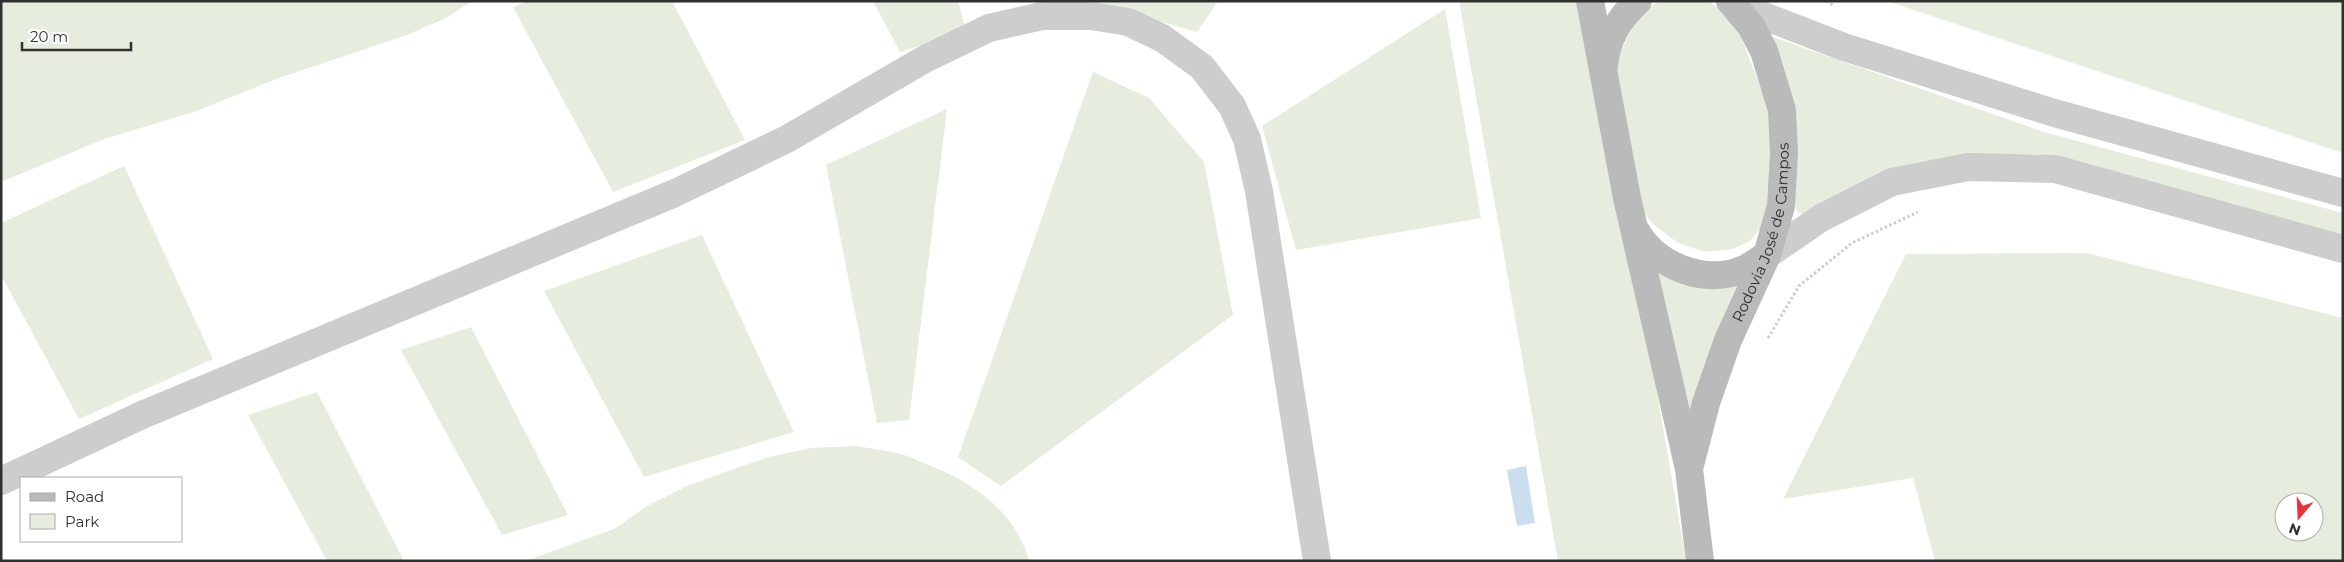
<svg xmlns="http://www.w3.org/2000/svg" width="2344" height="562" viewBox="0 0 2344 562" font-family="Montserrat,sans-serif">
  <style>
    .green { fill: #e6edde; fill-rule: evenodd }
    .water { fill: #cadeed }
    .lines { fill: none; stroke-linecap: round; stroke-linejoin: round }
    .path { stroke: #cdcdcd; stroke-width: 3; stroke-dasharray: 2.5 2.5; stroke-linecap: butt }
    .minor { stroke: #cdcdcd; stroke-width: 28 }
    .tertiary { stroke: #cdcdcd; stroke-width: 28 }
    .secondary { stroke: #bababa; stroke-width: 28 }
    .labels { text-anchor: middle; stroke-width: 5; stroke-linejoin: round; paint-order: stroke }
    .street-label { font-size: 15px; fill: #303030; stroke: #fff }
  </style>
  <rect width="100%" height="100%" fill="#fff"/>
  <g class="green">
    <polygon points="1,1 472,1 446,18 407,35 279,78 194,112 104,139 1,182"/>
    <polygon points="527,1 672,1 745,140 613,192 513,7"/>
    <polygon points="873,1 958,1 966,31 900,52"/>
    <polygon points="1089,1 1218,1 1197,32"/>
    <polygon points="1459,1 1579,1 1624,200 1686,561 1558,561"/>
    <polygon points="1663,1 1709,1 1735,21 1771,114 1771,204 1765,223 1750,241 1733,249 1705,252 1678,243 1653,224 1641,209 1615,62 1639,16 1656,3"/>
    <polygon points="1887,1 2343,1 2343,153"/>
    <polygon points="1445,9 1481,218 1296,250 1262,126"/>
    <polygon points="1773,37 2044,132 2343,213 2343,235 2078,162 2038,154 1966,155 1809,216 1797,212 1795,203 1796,132"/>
    <polygon points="1093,72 1149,98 1204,162 1233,315 1001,486 958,457"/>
    <polygon points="947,109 909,420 877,423 826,165"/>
    <polygon points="124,166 213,359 79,419 1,275 1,223"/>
    <polygon points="702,235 794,432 644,477 544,291"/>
    <polygon points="1644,245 1664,262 1743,270 1689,469"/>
    <path d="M2087,253l256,65v243h-408l-22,-83 -130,21 123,-245zM2284,502h30v30h-30z"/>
    <polygon points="471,327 568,515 502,535 401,350"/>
    <polygon points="317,392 404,561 327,561 248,415"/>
    <path d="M855,446c14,2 28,4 42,7 10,2 20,7 29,11 45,17 90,47 103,97h-504l89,-32 35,-24 38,-19 41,-15 41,-14 42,-9z"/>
  </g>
  <polygon class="water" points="1526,466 1535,523 1517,526 1507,470"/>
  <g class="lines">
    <g class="path">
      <polyline points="1826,1 1835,6"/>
      <polyline points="1768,338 1799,286 1852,243 1918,212"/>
    </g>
    <polyline class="minor" points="1,481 142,415 675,193 787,139 925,59 989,28 1042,16 1091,16 1128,22 1162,38 1202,67 1232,106 1247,139 1259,191 1317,561"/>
    <g class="tertiary">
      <polyline points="1733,4 1844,47 2051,112 2343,193"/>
      <polyline points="1767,255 1821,218 1892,182 1968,167 2055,169 2343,249"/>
    </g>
    <g class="secondary">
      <polyline points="1590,1 1627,198 1689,469 1700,561"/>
      <path d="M1604,66c2,-25 15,-48 34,-65"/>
      <path d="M1636,231c20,35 69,55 108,38 8,-3 15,-9 23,-14"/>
      <path id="s1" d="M1690,465l16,-62 22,-63 39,-85 14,-49 3,-53 -2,-43 -18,-59 -13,-25 -21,-25"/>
    </g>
  </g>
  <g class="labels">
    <g class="street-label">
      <text dy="5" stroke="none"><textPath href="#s1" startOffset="245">Rodovia José de Campos</textPath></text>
    </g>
  </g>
  <rect width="2344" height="562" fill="none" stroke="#303030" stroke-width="5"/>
  <rect x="20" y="477" width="162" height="65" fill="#ffffff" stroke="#acacac"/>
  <rect x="30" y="493" width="25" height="8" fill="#bababa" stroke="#acacac"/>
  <text x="65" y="502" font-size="15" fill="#303030">Road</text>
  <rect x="30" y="514" width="25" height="15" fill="#e6edde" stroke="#acacac"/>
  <text x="65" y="527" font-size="15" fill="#303030">Park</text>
  <g transform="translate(2299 517) rotate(199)"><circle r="24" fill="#ffffff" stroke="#acacac"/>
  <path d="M0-4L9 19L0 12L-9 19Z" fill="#e83139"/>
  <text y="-8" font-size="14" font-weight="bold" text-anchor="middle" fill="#303030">N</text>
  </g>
  <path d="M22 42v8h109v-8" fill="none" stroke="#303030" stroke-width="2.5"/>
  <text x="30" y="42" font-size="15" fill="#303030" stroke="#ffffff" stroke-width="4" paint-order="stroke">20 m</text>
</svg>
